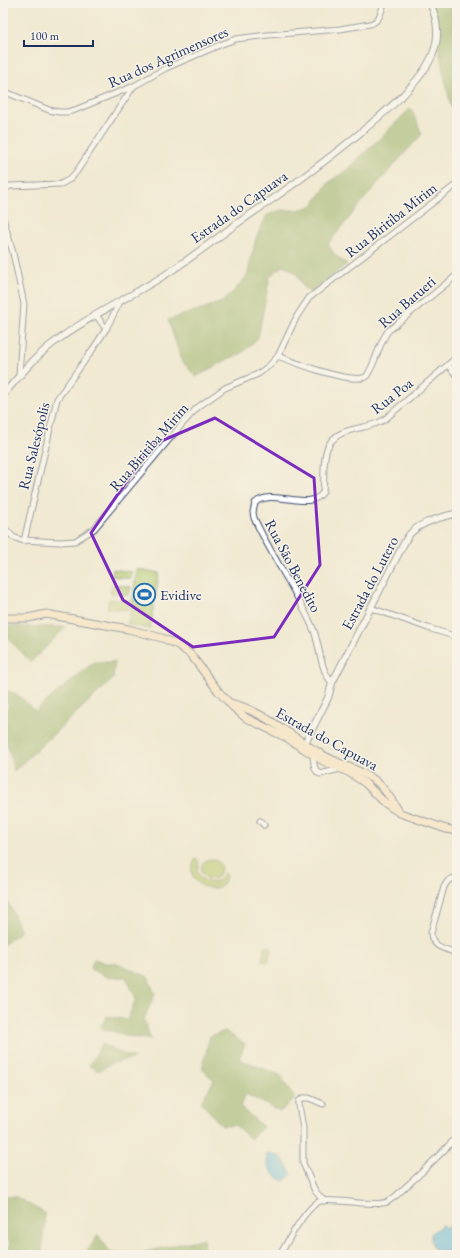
<svg xmlns="http://www.w3.org/2000/svg" width="460" height="1258" viewBox="0 0 460 1258" font-family="'EB Garamond',serif">
  <style>
    .green { fill: #b4c76b; stroke: #687b64 }
    .forest { fill: #8fac5f; stroke: #556e5e }
    .water { fill: #62badf; stroke: #3e749e }
    .lines { fill: none; stroke-linecap: round; stroke-linejoin: round }
    .minor-casing { stroke: #3b4b6f; stroke-width: 7 }
    .tertiary-casing { stroke: #3b4b6f; stroke-width: 8 }
    .secondary-casing { stroke: #3b4b6f; stroke-width: 9 }
    .minor { stroke: #fff; stroke-width: 5 }
    .tertiary { stroke: #fff; stroke-width: 6 }
    .secondary { stroke: #fce5c4; stroke-width: 7 }
    .marked { fill: none; stroke: #7b2cbf; stroke-width: 3; stroke-linejoin: round }
    .labels { text-anchor: middle; stroke-width: 3; stroke-linejoin: round; paint-order: stroke }
    .street-label { font-size: 15px; fill: #1b2f5e; stroke: #f7f3e8 }
    .poi-label { font-size: 15px; fill: #1b2f5e; stroke: #f7f3e8; text-anchor: start }
  </style>
  <rect width="100%" height="100%" fill="#f7f3e8"/>
  <filter id="ink" filterUnits="userSpaceOnUse"><feTurbulence type="fractalNoise" baseFrequency=".025" numOctaves="2"/><feDisplacementMap in="SourceGraphic" scale="8" xChannelSelector="R" yChannelSelector="G"/><feConvolveMatrix kernelMatrix="1 2 1 2 8 2 1 2 1" color-interpolation-filters="sRGB"/></filter>
  <filter id="wash" filterUnits="userSpaceOnUse"><feTurbulence type="fractalNoise" baseFrequency=".012" numOctaves="4" result="noise"/><feDisplacementMap in="SourceGraphic" scale="16" xChannelSelector="R" yChannelSelector="G"/><feGaussianBlur stdDeviation="0.9" result="paint"/><feColorMatrix in="noise" values="0 0 0 0 0 0 0 0 0 0 0 0 0 0 0 0 0 1.4 0 .05"/><feComposite in="paint" operator="in"/></filter>
  <g filter="url(#wash)">
    <rect width="100%" height="100%" fill="#f1e9d2"/>
    <g class="green">
      <polygon points="113,569 132,572 131,579 112,576"/>
      <polygon points="137,569 159,573 150,629 127,624 130,617"/>
      <polygon points="112,584 131,587 129,595 110,593"/>
      <polygon points="109,599 129,601 128,610 107,608"/>
      <path d="M196,858l3,3 -2,10c5,14 21,15 27,2l2,2c-1,26 -49,10 -30,-17z"/>
      <circle cx="211" cy="869" r="10"/>
      <polygon points="265,946 272,947 268,962 262,961"/>
    </g>
    <g class="forest">
      <polygon points="429,3 457,3 457,105 451,108"/>
      <polygon points="411,108 422,134 371,191 328,244 335,255 347,264 310,293 304,288 296,273 284,265 270,276 258,338 241,354 228,359 196,377 182,361 168,320 222,302 234,291 247,276 256,238 267,215 281,210 298,210 312,206 329,182 348,169"/>
      <polygon points="3,626 66,627 31,662 3,634"/>
      <polygon points="94,662 115,662 113,679 14,771 5,735 3,732 3,711 9,706 3,697 3,690 17,694 35,711"/>
      <polygon points="3,891 21,931 3,945"/>
      <polygon points="94,959 106,963 116,963 122,965 148,977 155,994 144,1019 151,1040 132,1037 100,1028 107,1016 127,1020 136,999 126,977 109,978 90,969"/>
      <polygon points="225,1031 245,1044 239,1059 280,1075 295,1098 280,1112 246,1094 240,1106 263,1127 250,1139 235,1125 222,1126 201,1102 214,1080 202,1069 210,1036"/>
      <polygon points="102,1044 123,1054 135,1058 112,1063 99,1071 89,1066"/>
      <polygon points="3,1196 16,1197 45,1213 42,1255 26,1255 25,1253 9,1251 10,1241 3,1240"/>
      <polygon points="98,1235 111,1253 141,1253 204,1238 203,1255 86,1255 86,1253"/>
    </g>
    <g class="water">
      <path d="M271,1153l10,4 11,17 -8,7c-3,-2 -7,-3 -9,-5 -5,-5 -10,-15 -8,-22z"/>
      <polygon points="442,1225 446,1228 450,1225 457,1227 457,1255 434,1249 431,1242 431,1233"/>
    </g>
  </g>
  <g filter="url(#ink)">
    <g class="lines">
      <defs>
        <g id="minor">
          <path d="M3,91l46,19 10,2h8l8,-2 59,-24 32,-18 56,-24 14,-5 32,-4 72,-6 30,-5c10,-3 11,-12 14,-21"/>
          <polyline points="3,190 10,186 61,184 70,179 77,171 133,87"/>
          <polyline points="3,218 13,253 24,304 19,375"/>
          <polyline points="96,315 106,329"/>
          <path d="M278,356c18,7 71,28 88,21 10,-14 12,-32 22,-46l69,-56"/>
          <polyline points="448,365 457,376"/>
          <polyline points="3,526 13,537 21,540 60,542 75,541 94,529 183,423 198,407 225,388 258,374 270,365 278,356 297,316 309,298 457,184"/>
          <polyline points="24,541 57,399 93,349 106,329 120,302"/>
          <polyline points="371,608 428,628 457,637"/>
          <path d="M332,683c-14,-17 -11,-38 -20,-57 -17,-37 -41,-71 -58,-108l-1,-6 2,-9c18,-16 55,10 68,-11 3,-26 -6,-54 28,-62 11,-3 22,-4 33,-10l73,-63"/>
          <path d="M313,755c1,7 0,15 7,19l20,-5"/>
          <polyline points="260,821 264,825"/>
          <path d="M457,878c-7,0 -10,3 -13,9l-13,46c0,14 15,16 26,20"/>
          <polyline points="323,1104 309,1098 303,1098 299,1101 299,1105 303,1128 303,1163 315,1191 324,1201"/>
          <path d="M280,1255c7,-13 27,-49 40,-54 8,-2 30,1 40,2 8,0 20,2 27,-1 8,-4 15,-12 22,-18 17,-15 32,-31 48,-47"/>
        </g>
        <g id="tertiary">
          <path d="M3,395c17,-20 34,-41 56,-56 34,-26 74,-43 109,-66 23,-15 45,-32 67,-48 43,-29 85,-59 125,-92 24,-20 60,-49 72,-77 8,-18 6,-36 -2,-53"/>
          <path d="M305,743l23,-45 4,-15 68,-132c3,-5 5,-11 9,-16 12,-14 32,-17 48,-22"/>
        </g>
        <g id="secondary">
          <polyline points="3,618 28,618 46,614 128,629 162,638 178,645 191,655 219,692 233,707 246,718 287,738 323,761 350,773 365,783 385,803 400,813 446,829 457,831"/>
          <path d="M230,703c34,8 63,35 93,52 17,10 37,14 53,26 9,8 16,19 22,29"/>
        </g>
      </defs>
      <use href="#minor" class="minor-casing"/>
      <use href="#tertiary" class="tertiary-casing"/>
      <use href="#secondary" class="secondary-casing"/>
      <use href="#minor" class="minor"/>
      <use href="#tertiary" class="tertiary"/>
      <use href="#secondary" class="secondary"/>
    </g>
  </g>
  <path d="M0 0H460V1258H0ZM215,418l99,60 6,87 -46,72 -81,10 -70,-47 -32,-67 61,-88z" fill="#f1e9d2" fill-opacity=".55" fill-rule="evenodd"/>
  <path class="marked" d="M215,418l99,60 6,87 -46,72 -81,10 -70,-47 -32,-67 61,-88z"/>
  <defs>
    <symbol id="stadium-ring" viewBox="-11 -11 22 22"><circle r="9.5" fill="#f7f3e8" stroke="#1f6fb2" stroke-width="1.5"/><path d="M0-5a6.5 5 0 1 0 0 10a6.5 5 0 1 0 0-10ZM-3.5-1.8h7v3.6h-7Z" fill="#1f6fb2"/></symbol>
  </defs>
  <g fill-rule="evenodd">
    <use href="#stadium-ring" x="132" y="582" width="25" height="25"/>
  </g>
  <g class="labels">
    <g class="street-label">
      <text transform="translate(168 57) rotate(-24)" y="5">Rua dos Agrimensores</text>
      <text transform="translate(239 207) rotate(-35)" y="5">Estrada do Capuava</text>
      <text transform="translate(391 220) rotate(-38)" y="5">Rua Biritiba Mirim</text>
      <text transform="translate(407 302) rotate(-41)" y="5">Rua Barueri</text>
      <text transform="translate(392 396) rotate(-38)" y="5">Rua Poa</text>
      <text transform="translate(34 446) rotate(-76)" y="5">Rua Salesópolis</text>
      <text transform="translate(149 447) rotate(-49)" y="5">Rua Biritiba Mirim</text>
      <text transform="translate(293 566) rotate(62)" y="5">Rua São Benedito</text>
      <text transform="translate(370 583) rotate(-62)" y="5">Estrada do Lutero</text>
      <text transform="translate(327 739) rotate(29)" y="5">Estrada do Capuava</text>
    </g>
    <g class="poi-label">
      <text x="160" y="600">Evidive</text>
    </g>
  </g>
  <rect width="460" height="1258" fill="none" stroke="#f7f3e8" stroke-width="16"/>
  <path d="M24 40v6h69v-6" fill="none" stroke="#1b2f5e" stroke-width="2"/>
  <text x="30" y="40" font-size="12" fill="#1b2f5e" stroke="#f7f3e8" stroke-width="3" paint-order="stroke">100 m</text>
</svg>
